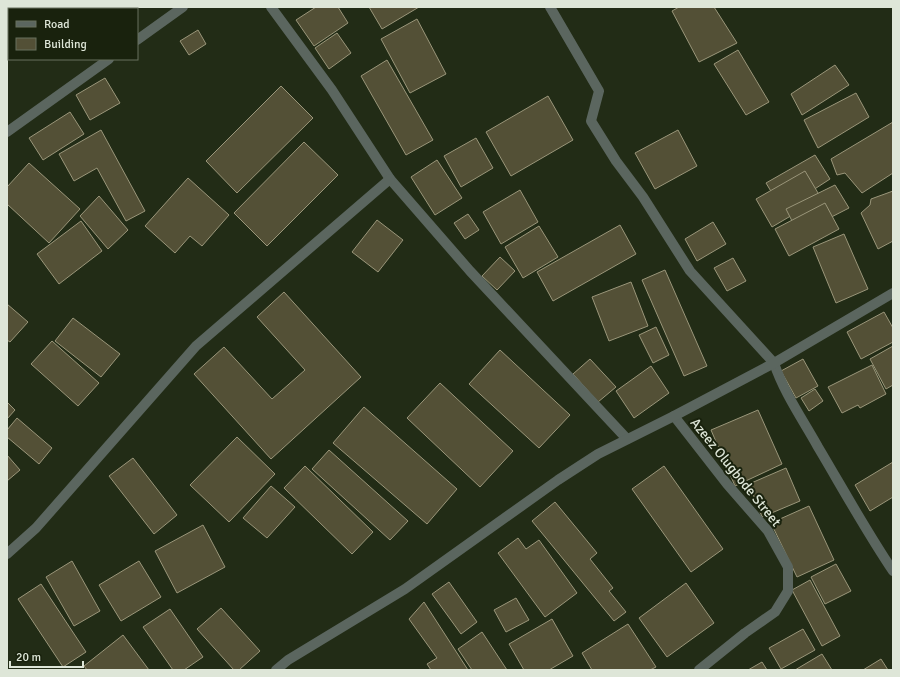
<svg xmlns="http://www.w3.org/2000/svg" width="900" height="677" viewBox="0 0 900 677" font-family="Signika,sans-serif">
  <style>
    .building { fill: #535036; stroke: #9a967a }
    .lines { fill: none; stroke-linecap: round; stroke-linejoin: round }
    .minor { stroke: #5b665f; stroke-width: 10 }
    .labels { text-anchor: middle; stroke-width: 4; stroke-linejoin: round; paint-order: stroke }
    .street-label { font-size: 14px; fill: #dee6d8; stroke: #19220d }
  </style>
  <rect width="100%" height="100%" fill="#222c16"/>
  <g class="building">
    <polygon points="316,7 338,7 348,23 314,46 296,20"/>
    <polygon points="369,7 419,7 382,29"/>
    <polygon points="679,7 714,7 737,43 699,62 672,11"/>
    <polygon points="417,19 446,74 410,93 381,39"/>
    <polygon points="198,30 206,44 189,55 180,41"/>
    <polygon points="337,33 351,53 329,69 315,48"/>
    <polygon points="738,50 769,102 746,115 714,64"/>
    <polygon points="387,60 433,140 406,155 361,76"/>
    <polygon points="835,65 849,85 802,115 791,94"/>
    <polygon points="105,78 120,103 90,120 76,95"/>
    <polygon points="281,86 313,118 237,193 206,161"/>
    <polygon points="856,93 869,117 818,148 804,120"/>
    <polygon points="548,96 573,140 511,176 486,132"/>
    <polygon points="70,112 84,134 43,160 29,138"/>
    <polygon points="893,122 893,173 862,193 845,173 837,175 831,159"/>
    <polygon points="101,130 145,211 126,221 97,168 74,181 59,154"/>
    <polygon points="678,130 697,166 655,189 635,153"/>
    <polygon points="476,138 493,168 461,187 444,156"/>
    <polygon points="304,142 338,175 267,246 234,213"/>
    <polygon points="815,155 830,179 790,205 783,196 775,198 766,183"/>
    <polygon points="437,160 462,198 435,215 411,177"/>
    <polygon points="29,163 80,209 49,243 7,204 7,187"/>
    <polygon points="805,171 821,198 772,227 756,199"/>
    <polygon points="188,178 229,215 202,246 190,236 175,253 145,226"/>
    <polygon points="835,185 849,208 808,229 793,223 786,209"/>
    <polygon points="520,190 538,222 501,244 483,212"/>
    <polygon points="893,191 893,241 878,249 861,213 870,205 871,199"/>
    <polygon points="99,196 128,230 108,249 80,216"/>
    <polygon points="825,203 839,229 789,256 775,229"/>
    <polygon points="468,214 479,230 465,239 454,223"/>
    <polygon points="377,220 403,240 378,272 352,252"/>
    <polygon points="81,221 102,251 59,284 37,254"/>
    <polygon points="713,222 726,244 697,261 685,239"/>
    <polygon points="620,225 636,254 553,301 537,272"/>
    <polygon points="539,226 558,257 523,278 505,247"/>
    <polygon points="844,234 868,289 836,303 813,247"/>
    <polygon points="500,257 515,271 497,290 482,276"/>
    <polygon points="733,258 746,281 727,291 714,268"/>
    <polygon points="665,270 707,366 684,376 642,280"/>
    <polygon points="631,282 648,326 609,341 592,297"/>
    <polygon points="284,292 361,377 271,459 194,374 224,347 272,399 305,370 257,317"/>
    <polygon points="7,304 28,322 10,342 7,340"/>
    <polygon points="884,312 893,328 893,342 861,359 847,332"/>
    <polygon points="73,318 120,354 101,377 55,341"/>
    <polygon points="656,327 669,355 653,363 639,335"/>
    <polygon points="52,341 99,383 78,406 31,364"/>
    <polygon points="893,346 893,385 886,389 870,359"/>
    <polygon points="500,350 570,415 539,448 469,384"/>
    <polygon points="590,359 616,387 598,402 573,374"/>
    <polygon points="803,359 818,386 796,398 781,371"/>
    <polygon points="872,365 886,394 860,408 858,405 842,413 828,387"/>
    <polygon points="651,366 669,393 634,418 616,391"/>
    <polygon points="440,383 513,451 480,487 407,418"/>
    <polygon points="815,389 823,401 809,411 801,398"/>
    <polygon points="7,402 15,410 7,419"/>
    <polygon points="364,407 457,489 427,524 333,443"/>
    <polygon points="758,410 782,464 735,486 711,430"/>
    <polygon points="17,418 52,448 39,464 7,437 7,430"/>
    <polygon points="237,437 275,474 229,522 190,485"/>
    <polygon points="329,450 408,521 390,540 312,469"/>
    <polygon points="7,455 20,470 7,481"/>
    <polygon points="133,458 177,515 154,534 109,476"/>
    <polygon points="893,462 893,497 870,511 855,485"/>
    <polygon points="305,466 373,532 352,554 284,488"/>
    <polygon points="664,466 723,549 691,572 632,489"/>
    <polygon points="786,468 800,501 762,517 749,484"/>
    <polygon points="271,486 295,507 267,538 243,518"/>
    <polygon points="555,502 597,553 590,559 613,588 609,591 626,612 614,621 532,521"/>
    <polygon points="809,506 834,560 797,577 771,523"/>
    <polygon points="203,525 225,567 177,593 155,551"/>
    <polygon points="518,538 526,549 539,540 577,593 545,617 498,553"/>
    <polygon points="72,561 100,611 74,626 46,577"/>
    <polygon points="139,561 161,597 121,621 99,585"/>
    <polygon points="836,564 851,591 825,604 811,577"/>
    <polygon points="810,580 840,636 822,646 792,590"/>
    <polygon points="449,582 477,622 461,634 432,594"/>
    <polygon points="686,583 714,623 667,657 639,618"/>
    <polygon points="41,584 86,652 63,667 18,599"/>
    <polygon points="516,598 529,620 506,632 494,610"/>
    <polygon points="424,602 468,670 431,670 427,664 437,658 409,619"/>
    <polygon points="221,608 260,651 239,670 234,670 197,629"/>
    <polygon points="170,609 203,657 184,670 173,670 143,627"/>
    <polygon points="552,619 573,656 549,670 524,670 509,644"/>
    <polygon points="628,624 656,667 650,670 592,670 582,653"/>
    <polygon points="803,629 815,650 781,669 769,648"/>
    <polygon points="482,632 507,670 472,670 458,649"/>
    <polygon points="123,635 149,670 87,670 84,666"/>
    <polygon points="822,654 832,670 795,670"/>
    <polygon points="881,659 888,670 863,670"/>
    <polygon points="762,662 767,670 748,670"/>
  </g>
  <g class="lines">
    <g class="minor">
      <polyline points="271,7 332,90 390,179 470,271 627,439"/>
      <path d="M550,7l49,84 -8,30 25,40 27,36 47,74 84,92c10,30 29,57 44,84 25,42 48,84 75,124"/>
      <polyline points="137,40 183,7"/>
      <polyline points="7,132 109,59"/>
      <polyline points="674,416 727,484 768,531 788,567 788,591 775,612 745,633 699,670"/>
      <polyline points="7,554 36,528 196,346 390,179"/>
      <polyline points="276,670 288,660 405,589 558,480 598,454 674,416 774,363 893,293"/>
    </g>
  </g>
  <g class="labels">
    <g class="street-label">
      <text transform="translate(736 472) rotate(51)" y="5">Azeez Olugbode Street</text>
    </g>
  </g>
  <rect width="900" height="677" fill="none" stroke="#dee6d8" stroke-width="16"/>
  <rect x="8" y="8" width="130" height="52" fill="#19220d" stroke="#68705e"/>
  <rect x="16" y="21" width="20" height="6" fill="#5b665f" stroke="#68705e"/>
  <text x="44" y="28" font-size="12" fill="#dee6d8">Road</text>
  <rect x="16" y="38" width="20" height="12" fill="#535036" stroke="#68705e"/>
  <text x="44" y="48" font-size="12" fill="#dee6d8">Building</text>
  <path d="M10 661v6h73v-6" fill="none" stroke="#dee6d8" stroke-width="2"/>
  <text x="16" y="661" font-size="12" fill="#dee6d8" stroke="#19220d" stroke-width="3" paint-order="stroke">20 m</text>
</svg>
